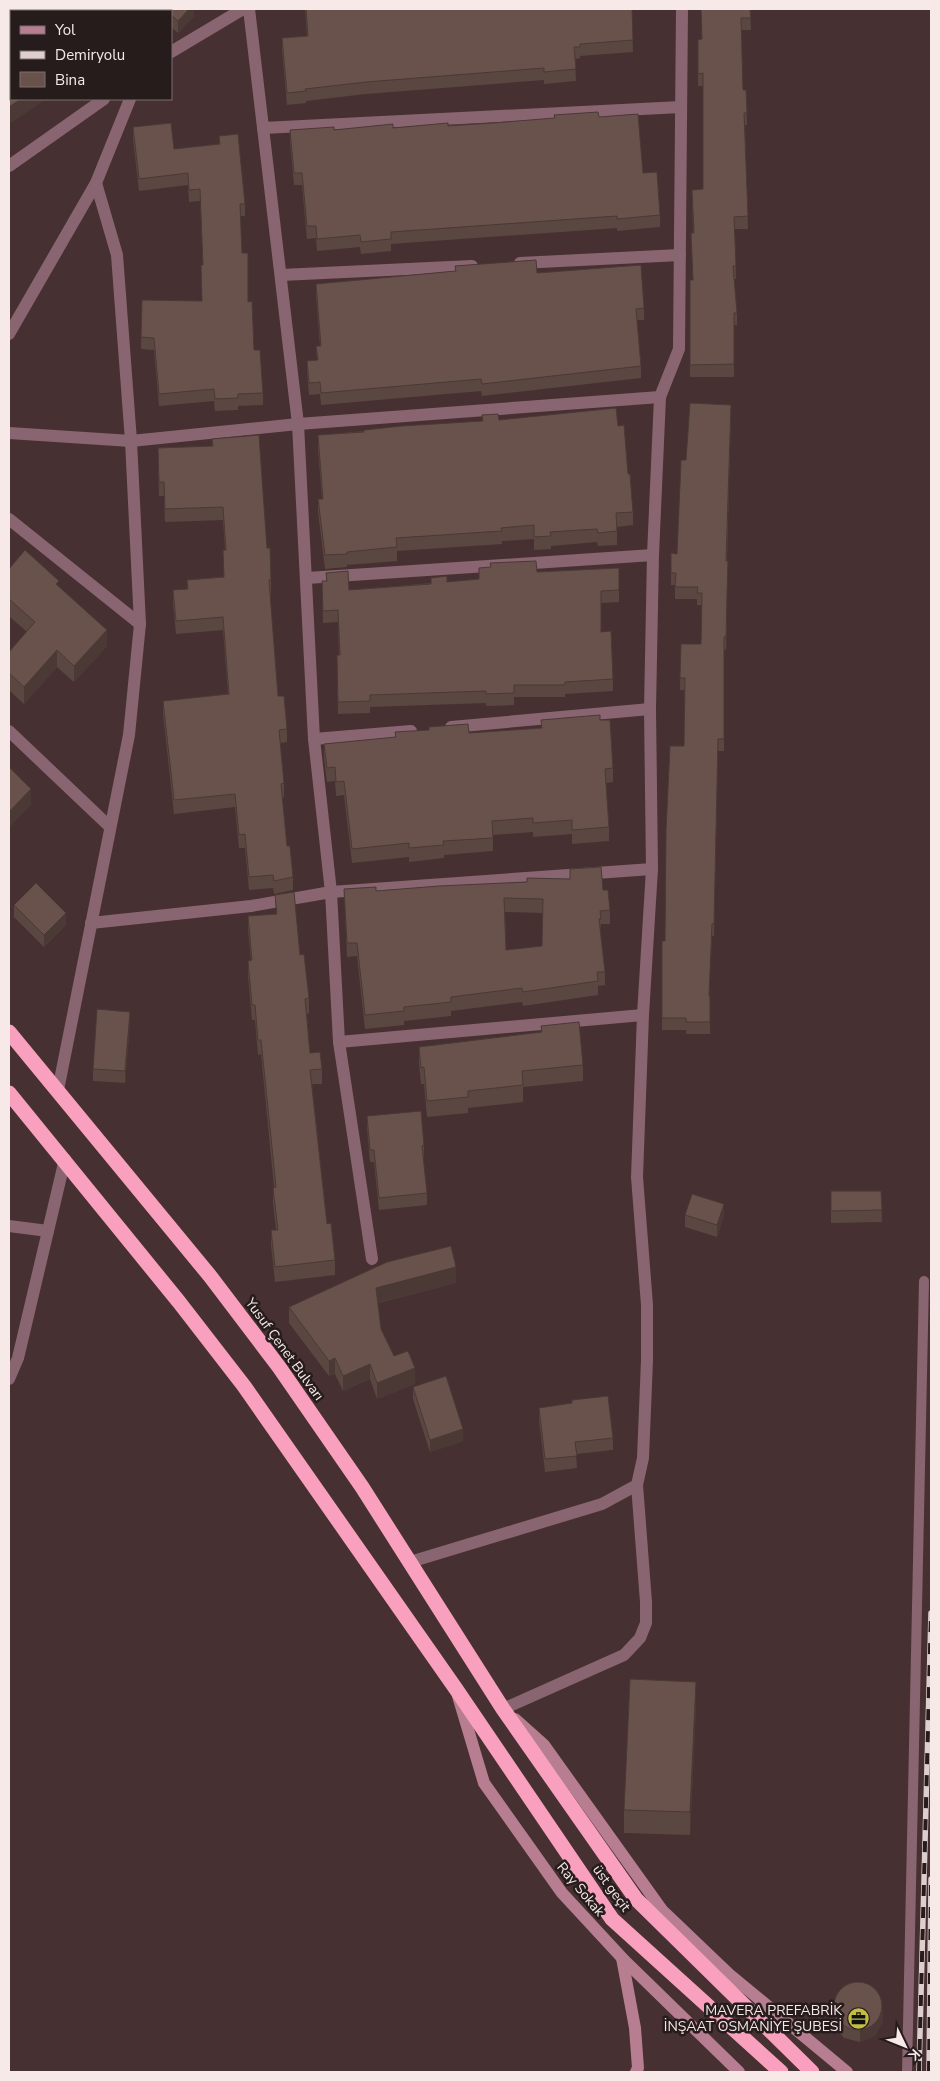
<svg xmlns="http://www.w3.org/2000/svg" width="940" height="2081" viewBox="0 0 940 2081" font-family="'Nunito Sans',sans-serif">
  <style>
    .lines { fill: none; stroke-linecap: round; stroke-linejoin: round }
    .lane { stroke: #896571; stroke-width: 10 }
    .street { stroke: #896571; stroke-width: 12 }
    .secondary { stroke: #b77d90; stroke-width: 12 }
    .highway { stroke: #f9a0bf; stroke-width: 15 }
    .rail-casing { stroke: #decece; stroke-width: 5.5 }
    .rail { stroke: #261c1c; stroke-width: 4; stroke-dasharray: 11; stroke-linecap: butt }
    .wall { fill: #5a4741; fill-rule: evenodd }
    .shaded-wall { fill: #4a3935 }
    .building { fill: #69524c; stroke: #4a3935; fill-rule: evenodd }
    .labels { text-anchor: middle; stroke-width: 5; stroke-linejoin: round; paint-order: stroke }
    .street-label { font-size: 14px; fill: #f8e9e9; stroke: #261c1c }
    .poi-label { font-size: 14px; fill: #f8e9e9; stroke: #261c1c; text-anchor: end }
  </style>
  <rect width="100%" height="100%" fill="#473031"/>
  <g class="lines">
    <polyline class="lane" points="907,2072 924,1281"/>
    <g class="street">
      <polyline points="70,9 72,11"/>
      <polyline points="249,9 298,424 314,739 331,892 339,1042 372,1259"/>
      <polyline points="171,52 243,9"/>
      <polyline points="263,128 681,107"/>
      <polyline points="9,166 104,99"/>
      <polyline points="520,263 680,255"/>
      <polyline points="281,275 472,266"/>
      <polyline points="9,334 96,183 130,99"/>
      <polyline points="9,433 131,441 298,424 660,397"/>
      <polyline points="9,519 140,624"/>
      <polyline points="307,578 653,555"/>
      <polyline points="451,727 650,709"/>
      <polyline points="9,731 110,827"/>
      <polyline points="314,739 411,731"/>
      <polyline points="91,923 251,906 331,892 652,869"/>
      <polyline points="339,1042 643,1015"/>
      <polyline points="58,1090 129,735 140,624 131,441 117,255 96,183"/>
      <polyline points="9,1226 48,1231"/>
      <polyline points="9,1379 18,1358 65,1159"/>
      <polyline points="410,1562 602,1504 637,1485 643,1458 647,1360 647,1305 637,1177 643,1015 652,869 650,709 653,555 660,397 679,349 682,9"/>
      <polyline points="503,1709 624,1655 640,1638 646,1623 646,1602 637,1485"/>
    </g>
    <g class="secondary">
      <polyline points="458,1696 484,1783 562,1893 624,1960 739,2072"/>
      <polyline points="515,1719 544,1745 662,1910 729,1974 847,2072"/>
      <polyline points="622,1958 635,2028 638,2068 636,2072"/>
    </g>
    <g class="highway">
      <polyline points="9,1032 210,1276 279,1367 362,1487 503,1709 636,1899 812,2072"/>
      <polyline points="9,1093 179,1302 244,1386 456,1689 612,1919 781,2072"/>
    </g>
    <defs>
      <g id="rail">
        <polyline points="919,2072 931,1613"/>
        <polyline points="929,2072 931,1879"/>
      </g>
    </defs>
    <use href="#rail" class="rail-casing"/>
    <use href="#rail" class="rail"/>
  </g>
  <g class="wall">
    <polygon points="151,9 194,9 194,16 178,33 171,27 171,11 154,11"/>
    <polygon points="305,9 632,9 633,52 580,56 580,58 575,59 576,81 544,84 544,80 366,94 306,101 306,103 287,105 282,50 282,38 307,36"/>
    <polygon points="750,9 751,30 741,30 743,90 746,90 747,125 745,125 748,229 735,229 736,279 734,279 737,313 737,325 734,325 734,377 690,377 690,280 693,280 691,233 693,233 692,190 703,189 703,86 698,86 698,40 702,39"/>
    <polygon points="599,117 643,173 660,215 660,227 617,231 617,228 391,244 391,251 361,254 360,247 317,251 316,238 307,239 302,185 294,185 290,142 290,130 393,128"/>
    <polygon points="133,127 174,149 219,144 219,136 245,204 245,216 240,216 242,253 254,350 263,393 263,405 238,406 238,410 215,411 214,401 159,406 154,350 141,349 142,300 202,301 203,265 200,201 189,202 188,185 139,191 133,139"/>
    <polygon points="455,266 537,273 644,308 644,320 637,320 641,366 641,378 482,396 481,391 321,405 320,394 309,395 307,373 307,361 317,360 316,346 320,346 316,296 316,284 455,271"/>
    <polygon points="482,415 499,420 618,426 628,474 633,512 633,525 617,527 617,545 598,546 597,542 551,546 551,549 534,550 534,539 502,541 502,544 397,551 397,561 347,565 347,567 325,569 318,512 318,499 322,499 318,449 318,435 482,421"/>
    <polygon points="731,417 727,561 727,605 726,650 724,649 724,751 718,751 714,936 712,936 709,996 710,996 710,1034 686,1034 686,1030 662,1030 662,941 665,941 684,746 685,690 680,690 681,644 701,644 702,605 697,605 697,599 675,599 675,585 671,585 671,573 677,554 686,460"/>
    <polygon points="212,439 267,548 271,580 271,594 270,594 278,696 287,729 287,742 280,743 284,783 284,797 282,797 287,846 293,877 293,890 274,894 273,888 249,890 245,848 239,848 235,807 174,814 163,714 163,701 228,694 223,630 176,634 173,603 173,590 187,589 187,580 224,577 223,550 225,550 223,520 165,522 164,496 159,496 158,461 212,446"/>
    <polygon points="479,568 537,572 619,568 619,602 601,603 601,632 613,679 613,691 565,694 565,697 514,697 514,705 486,706 486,703 370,707 370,713 338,714 337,655 339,655 338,622 323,623 322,581 326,581 326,573 349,590 479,579"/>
    <polygon points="9,569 59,587 107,646 74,682 57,667 24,704 9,690 9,652 27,632 9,616"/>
    <polygon points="541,720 600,720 613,768 613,782 606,783 609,827 609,841 572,844 572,834 533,837 533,832 493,835 493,851 444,855 444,858 409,862 409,857 352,863 344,795 336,796 335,781 327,782 324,758 324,744 541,728"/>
    <path d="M570,869l33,21 7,20v14h-9l-1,8 5,40v13l-7,1v9l-75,11 -1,-4 -71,9v5l-47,5v4l-39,4 -8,-73 -10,1 -3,-68 32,2 194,-12zM505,912l37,1v33l-36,4z"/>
    <polygon points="275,895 300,955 309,998 309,1013 307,1014 310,1053 322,1069 322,1084 312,1084 327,1224 335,1260 335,1275 275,1282 271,1245 271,1230 276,1230 273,1203 273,1188 274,1187 261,1054 258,1055 255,1020 252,1020 248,976 248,961 251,960 248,930 248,916 276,914"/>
    <polygon points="14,905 66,925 44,947 14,917"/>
    <polygon points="130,1024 125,1083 93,1081 93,1069"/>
    <polygon points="541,1026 583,1065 583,1081 523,1087 523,1102 468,1108 468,1113 427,1117 424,1084 421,1084 419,1064 419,1047 541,1032"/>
    <polygon points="367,1116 424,1145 424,1157 423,1157 427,1193 427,1205 379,1210 374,1162 370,1162 367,1128"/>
    <polygon points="831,1191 881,1191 882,1222 831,1223"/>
    <polygon points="685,1215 724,1216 717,1237 685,1227"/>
    <polygon points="456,1283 378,1303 381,1329 394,1356 415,1384 377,1399 370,1379 343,1391 335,1374 329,1376 289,1323 289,1307"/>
    <polygon points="413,1387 463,1441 430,1452 413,1399"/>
    <polygon points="539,1408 613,1438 613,1450 576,1454 577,1468 545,1472 539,1420"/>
    <polygon points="696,1705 690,1835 624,1833 624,1810"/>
    <polygon points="834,2003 883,2021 875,2036 860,2042 844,2038 838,2031 835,2024"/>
  </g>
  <g class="shaded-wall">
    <polygon points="189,9 194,9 194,16 178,33 178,21"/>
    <polygon points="21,99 45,99 35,107 9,124 9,107"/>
    <polygon points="107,630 107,646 74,682 74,666"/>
    <polygon points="57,650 57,667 24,704 24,687"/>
    <polygon points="31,789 31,805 9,828 9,812"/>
    <polygon points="66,913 66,925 44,947 44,935"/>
    <polygon points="712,924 712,936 709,1008 709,996"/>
    <polygon points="130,1012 130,1024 125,1083 125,1071"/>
    <polygon points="724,1204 724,1216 717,1237 717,1225"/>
    <polygon points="456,1267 456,1283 376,1303 376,1288"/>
    <polygon points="335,1358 335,1374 329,1376 329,1361"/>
    <polygon points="370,1364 370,1379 343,1391 343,1376"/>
    <polygon points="415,1368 415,1384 377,1399 377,1383"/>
    <polygon points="463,1429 463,1441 430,1452 430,1440"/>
    <polygon points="696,1682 696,1705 690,1835 690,1812"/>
    <polygon points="883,2009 883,2021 875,2036 860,2042 860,2030"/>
  </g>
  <g class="building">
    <polygon points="164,9 189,9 178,21 171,15 171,11 167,11"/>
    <polygon points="306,9 632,9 633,40 580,44 580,47 574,47 576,69 544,72 544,68 366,82 305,89 306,91 287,93 282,38 308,36"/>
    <polygon points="701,9 750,9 751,18 741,18 743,90 746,90 747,113 744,113 748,216 734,217 736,266 733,266 737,313 734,313 734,364 690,365 690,280 693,280 691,233 694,233 692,190 703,189 703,73 698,74 698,40 702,39"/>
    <polygon points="11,36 11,99 21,99 9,107 9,38"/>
    <polygon points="598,112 599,117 638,114 643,173 657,172 660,215 617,219 617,216 391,232 391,239 361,242 360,235 317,239 316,226 307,226 302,173 294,173 290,130 334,127 334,130 393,124 393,128 448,123 448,126 493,123 555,118 554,115"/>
    <polygon points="171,123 174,149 220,144 219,136 238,134 245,204 240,204 242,253 248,253 248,302 252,301 254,350 260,350 263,393 238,394 238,398 215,399 214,389 159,394 154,338 141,337 142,300 202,301 201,265 203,265 200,189 189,190 188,173 139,179 133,127"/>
    <polygon points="536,260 537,273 641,265 644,308 636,309 641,366 482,384 481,379 321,393 320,382 309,383 307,361 318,360 316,346 321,346 316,284 456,271 455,266"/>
    <polygon points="690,403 731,405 726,561 728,561 727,593 726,637 724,637 724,739 718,739 714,924 712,924 709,996 710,996 710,1022 686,1022 686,1018 662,1018 662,941 665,941 666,831 670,746 684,746 685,678 680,678 681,644 701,644 702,593 697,593 698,587 675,587 676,573 671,573 671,553 677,554 681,460 686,460"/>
    <polygon points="616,408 618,426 624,425 628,474 630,474 633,512 616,513 617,531 598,533 597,529 550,532 551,536 534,537 534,525 501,528 502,531 396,538 397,547 347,552 347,554 325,555 318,499 323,499 318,435 364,432 364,430 402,426 483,421 482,415 498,414 499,420"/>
    <polygon points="259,435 267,548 270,548 271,580 269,580 278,696 284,696 287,729 279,730 284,783 281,784 287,846 290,846 293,877 274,881 273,875 249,877 245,834 239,835 235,794 174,800 163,701 229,694 223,617 176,621 173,590 188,589 187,580 224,577 223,550 226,550 223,507 165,509 164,482 159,482 158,448 213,446 212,439"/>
    <polygon points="25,550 59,581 56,584 107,630 74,666 57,650 24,687 9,673 9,652 35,622 9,599 9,569"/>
    <polygon points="536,561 537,572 619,568 619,590 601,591 601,632 611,631 613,679 565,682 565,685 514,685 514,693 486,694 486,691 370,695 370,701 338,702 337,655 340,655 338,610 323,611 322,581 327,581 326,573 348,571 349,590 431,584 431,578 447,576 447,582 479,579 479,568 491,567 490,563"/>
    <polygon points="600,715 600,720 610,720 613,768 605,769 609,827 572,830 572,820 533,823 533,818 492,821 493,838 443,841 444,845 409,848 409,843 352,849 344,781 336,782 335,767 327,768 324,744 396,737 395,732 429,730 429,727 468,724 469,733 542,728 541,720"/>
    <polygon points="9,767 31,789 9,812"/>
    <path d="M601,867l2,23h5l2,20 -10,1 1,8h-2l6,53h-8l1,9 -75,11 -1,-4 -71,9v5l-47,5v4l-39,4 -8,-72h-10l-3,-54 32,-2v4l63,-5 88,-4v-4l43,1v-10zM504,898l39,1 -1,47 -36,4z"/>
    <polygon points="36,883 66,913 44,935 14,905"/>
    <polygon points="294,892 300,955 304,954 309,998 305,999 310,1053 320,1052 322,1069 310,1070 327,1224 331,1223 335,1260 275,1267 271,1230 278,1230 273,1188 276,1187 261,1040 258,1040 255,1005 252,1005 248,961 252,960 248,916 277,914 275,895"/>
    <polygon points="97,1009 130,1012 125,1071 93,1069"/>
    <polygon points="579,1022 583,1065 522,1071 523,1085 468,1091 468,1097 427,1101 424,1067 421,1068 419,1047 542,1032 541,1026"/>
    <polygon points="421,1111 424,1145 422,1146 427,1193 379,1198 374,1150 370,1150 367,1116"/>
    <polygon points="831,1191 881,1191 882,1210 831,1211"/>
    <polygon points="692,1194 724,1204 717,1225 685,1215"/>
    <polygon points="451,1246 456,1267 376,1288 381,1329 394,1356 408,1351 415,1368 377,1383 370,1364 343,1376 335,1358 329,1361 289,1307 387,1262"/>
    <polygon points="446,1376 463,1429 430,1440 413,1387"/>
    <polygon points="608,1396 613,1438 575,1442 577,1456 545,1459 539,1408 572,1403 572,1400"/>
    <polygon points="630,1679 696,1682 690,1812 624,1810"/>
    <circle cx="858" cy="2006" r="24"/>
  </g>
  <defs>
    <symbol id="office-disc" viewBox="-11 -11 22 22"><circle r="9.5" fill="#c3bd3f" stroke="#261c1c"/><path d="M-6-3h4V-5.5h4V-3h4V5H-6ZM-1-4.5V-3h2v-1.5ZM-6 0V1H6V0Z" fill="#111"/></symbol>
  </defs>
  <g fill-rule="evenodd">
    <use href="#office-disc" x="846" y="2006" width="25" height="25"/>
  </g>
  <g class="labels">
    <g class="street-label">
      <text transform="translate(285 1349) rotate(54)" y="5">Yusuf Çenet Bulvarı</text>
      <text transform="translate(612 1888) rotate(54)" y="5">üst geçit</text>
      <text transform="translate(581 1889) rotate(50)" y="5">Ray Sokak</text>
    </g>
    <g class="poi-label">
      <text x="842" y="2015">MAVERA PREFABRİK<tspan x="842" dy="16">İNŞAAT OSMANİYE ŞUBESİ</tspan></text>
    </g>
  </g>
  <rect width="940" height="2081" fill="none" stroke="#f8e9e9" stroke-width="20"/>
  <rect x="10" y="10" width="162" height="90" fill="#261c1c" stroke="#7a6e6e"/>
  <rect x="20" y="26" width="25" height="8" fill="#b77d90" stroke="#7a6e6e"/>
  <text x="55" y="35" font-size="15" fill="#f8e9e9">Yol</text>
  <rect x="20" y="51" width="25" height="8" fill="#decece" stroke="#7a6e6e"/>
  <text x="55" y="60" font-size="15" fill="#f8e9e9">Demiryolu</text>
  <rect x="20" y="72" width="25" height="15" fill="#69524c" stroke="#7a6e6e"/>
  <text x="55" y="85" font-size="15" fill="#f8e9e9">Bina</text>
  <g transform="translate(905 2046) rotate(133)" stroke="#261c1c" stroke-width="4" paint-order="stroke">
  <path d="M0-4L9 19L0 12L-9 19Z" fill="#f8e9e9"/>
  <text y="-8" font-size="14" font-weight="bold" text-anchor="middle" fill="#f8e9e9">K</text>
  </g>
</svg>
